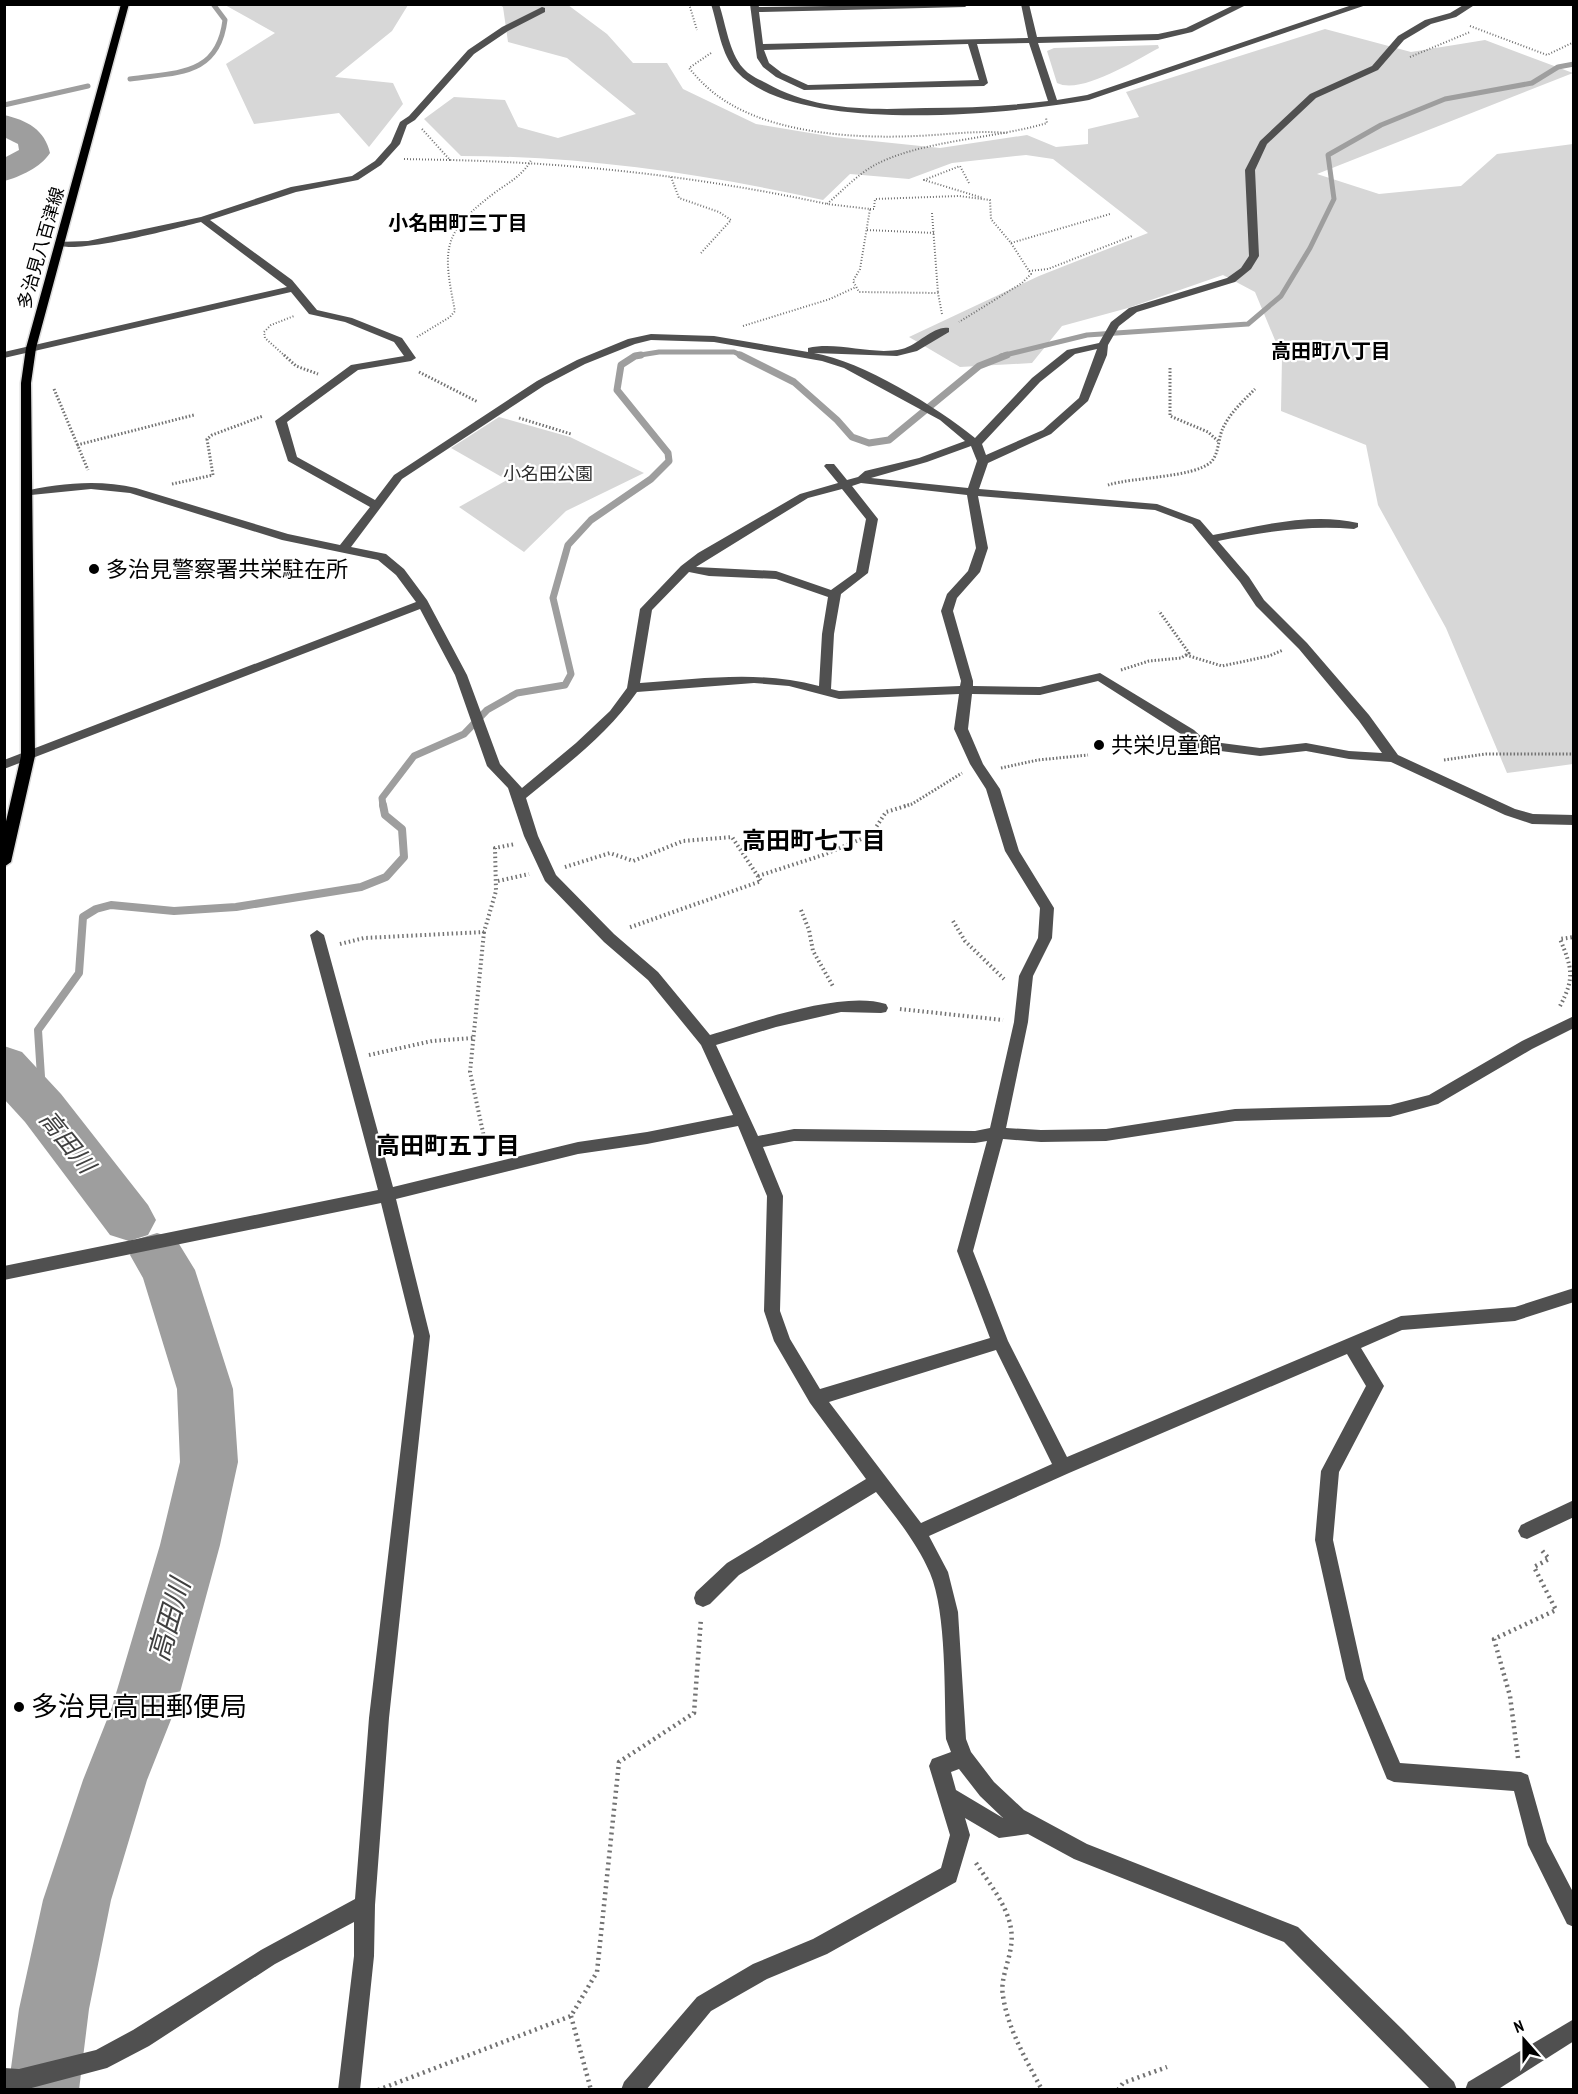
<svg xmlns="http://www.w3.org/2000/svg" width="1578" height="2094" viewBox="0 0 1578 2094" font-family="'PT Sans Narrow','Noto Sans JP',sans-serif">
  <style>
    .green { fill: #d7d7d7 }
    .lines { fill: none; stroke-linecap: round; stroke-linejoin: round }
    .stream-far2 { stroke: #9e9e9e; stroke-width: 5 }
    .stream-far1 { stroke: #9e9e9e; stroke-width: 7 }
    .stream { stroke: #9e9e9e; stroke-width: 8 }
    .river { fill: #9e9e9e; fill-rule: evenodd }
    .major-casing { stroke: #dbdbdb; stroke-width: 3 }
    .path-far3 { stroke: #727272; stroke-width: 2; stroke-dasharray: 1 2; stroke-linecap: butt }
    .path-far2 { stroke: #727272; stroke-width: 3; stroke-dasharray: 1.5 2; stroke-linecap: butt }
    .path-far1 { stroke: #727272; stroke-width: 4; stroke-dasharray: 1.5 3; stroke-linecap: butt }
    .path { stroke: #727272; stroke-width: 4.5; stroke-dasharray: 2 4; stroke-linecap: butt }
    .minor { fill: #505050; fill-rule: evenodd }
    .major { fill: #000; fill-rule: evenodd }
    .poi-dot { fill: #000; stroke: #fff; stroke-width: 2 }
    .labels { text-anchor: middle; stroke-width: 4.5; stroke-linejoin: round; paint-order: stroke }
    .far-street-label { font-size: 18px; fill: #000; stroke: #fff }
    .far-park-label { font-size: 18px; fill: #2e2e2e; stroke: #fff }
    .far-neighbourhood-label { font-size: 20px; font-weight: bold; fill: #000; stroke: #fff }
    .poi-label { font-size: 22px; fill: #000; stroke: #fff; text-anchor: start }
    .neighbourhood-label { font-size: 24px; font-weight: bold; fill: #000; stroke: #fff }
    .water-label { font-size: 24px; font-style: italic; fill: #3f3f3f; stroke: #fff }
    .near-poi-label { font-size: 27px; fill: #000; stroke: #fff; text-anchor: start }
    .near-water-label { font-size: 28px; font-style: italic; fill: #3f3f3f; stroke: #fff }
  </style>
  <rect width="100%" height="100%" fill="#fff"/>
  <g class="green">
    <path d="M498,4l70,1 39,29 26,29h34l16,26 73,35 78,13 106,11 87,-13 29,12 32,-3v-15l51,-12 -13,-25 199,-63 86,23 74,-12 88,33 -256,101 62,20 82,-8 36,-32 76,-10v620l-66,9 -61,-145 -68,-123 -12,-60 -85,-34 1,-54 -27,-65 -32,-17 -95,33 -66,18 -30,37 -72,4 -51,-30 130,-61 109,-43 -95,-74 -27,-4 -74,8 -43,16 -59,-5 -27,26c-119,-26 -240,-44 -362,-44l-37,-37 30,-22 51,3 13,27 40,11 78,-24 -69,-56 -59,-16 -5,-35z"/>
    <polygon points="225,5 408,5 392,31 335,77 393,83 403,104 369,147 339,113 254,124 226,64 275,33"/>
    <path d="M1158,45l1,3c-23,12 -78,47 -102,35l-10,-32 7,-3z"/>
    <polygon points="499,417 570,437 644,473 566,511 524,552 459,507 507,480 451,448"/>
  </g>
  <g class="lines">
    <g class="stream-far2">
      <path d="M130,79c46,-7 88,-2 95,-59l-12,-16"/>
      <polyline points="4,105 88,86"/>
      <polyline points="634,356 659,352 734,352 743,356"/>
      <polyline points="1001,356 1087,335 1248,324 1281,296 1310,248 1334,199 1328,155 1381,125 1445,99 1532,83 1558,67 1574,64"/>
    </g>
    <g class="stream-far1">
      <polyline points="740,355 794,382 837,420 852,437 869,443 889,440 979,366 1007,355"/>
      <polyline points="383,806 382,798 414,756 464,734 487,710 517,693 565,685 571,674 553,598 568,545 591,520 651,479 669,461 668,453 617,390 621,365 635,356 641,355"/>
    </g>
    <polyline class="stream" points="43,1108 38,1030 79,973 83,917 96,909 111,905 174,911 236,907 361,887 386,877 404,857 402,829 385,815 383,805"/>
    <g class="river">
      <path d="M4,115c23,5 41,15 46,38 -9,14 -30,24 -46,28v-23l15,-8 -1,-6 -14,-7z"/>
      <polygon points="4,1046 22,1052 61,1094 148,1205 156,1220 148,1235 129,1241 110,1235 25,1122 4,1099"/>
      <polygon points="157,1233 176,1239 195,1270 233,1389 238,1462 220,1545 176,1707 147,1780 111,1900 89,2009 79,2090 8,2090 19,2009 43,1900 83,1780 112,1707 160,1545 180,1462 177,1389 143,1278 130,1255 138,1239"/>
    </g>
    <defs>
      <polygon id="major" points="121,4 129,4 36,348 31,383 35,756 11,862 4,867 4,830 21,756 21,383 26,348"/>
    </defs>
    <use href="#major" class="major-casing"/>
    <g class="path-far3">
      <polyline points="689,4 697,30"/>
      <polyline points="1470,26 1547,55 1574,42"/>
      <path d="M711,53l-22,15c6,7 12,14 19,20 50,45 143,51 207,48 31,-1 61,-6 92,-3"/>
      <polyline points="1410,57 1470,32"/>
      <path d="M422,129l28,31c128,3 252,17 377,44"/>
      <polyline points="404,159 450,160"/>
      <polyline points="671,177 679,198 719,212 731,220 701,253"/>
      <polyline points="969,183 960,166 924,180 983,198"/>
      <polyline points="870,209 874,209 875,199 959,196 990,200 991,219 1011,243 1031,274 1022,283 959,322"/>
      <polyline points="932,213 938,293"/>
      <polyline points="867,230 934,233"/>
      <polyline points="1011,243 1110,214"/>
      <polyline points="1029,271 1048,269 1132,236"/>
      <path d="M942,314l-4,-21 -79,-1 -6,-11 7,-12 10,-60 -43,-5c15,-13 29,-28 46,-38 47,-26 121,-27 174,-43l-1,-5"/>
      <polyline points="743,326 830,299 856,287"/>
      <path d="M417,337l33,-20 5,-6c-13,-64 -13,-79 42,-120 13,-9 27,-17 34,-31"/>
      <polyline points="285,356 265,338 264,332 271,325 294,316"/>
    </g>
    <g class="path-far2">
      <polyline points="284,355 296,366 318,374"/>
      <polyline points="1170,368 1170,416 1208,432 1218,441"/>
      <polyline points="419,372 478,402"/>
      <polyline points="54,389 88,470"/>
      <polyline points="519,418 571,434"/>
      <polyline points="77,445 194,415"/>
      <polyline points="172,484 213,475 207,439 212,435 263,416"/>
      <path d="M1108,485c25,-8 85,-7 103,-23 8,-8 7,-24 12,-34 7,-15 20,-27 32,-39"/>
      <polyline points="1186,655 1222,666 1269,656 1283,650"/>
      <polyline points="1121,670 1149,661 1181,658 1189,653 1159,611"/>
      <polyline points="1444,760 1486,754 1574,754"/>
      <polyline points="1001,768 1038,760 1088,755"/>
      <polyline points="904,806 912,804 962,773"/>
    </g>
    <g class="path-far1">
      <polyline points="565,867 610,853 633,861 683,841 732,837 761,881 628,928"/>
      <polyline points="758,876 823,855 871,835 886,812 909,805"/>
      <polyline points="498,881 529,874"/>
      <polyline points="801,910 809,930 813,951 834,988"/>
      <polyline points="953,921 965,941 1004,979"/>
      <polyline points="484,932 470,1072 487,1151"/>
      <polyline points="340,944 364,938 484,932 496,891 495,848 515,844"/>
      <path d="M1560,1006c15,-28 12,-38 0,-67l14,-2"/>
      <polyline points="900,1009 1003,1020"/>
      <polyline points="369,1055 432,1041 473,1038"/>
    </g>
    <g class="path">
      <polyline points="1518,1758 1510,1696 1494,1639 1556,1610 1534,1567 1549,1559 1540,1548"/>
      <path d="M976,1863c16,25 40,52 35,83 -2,17 -11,33 -8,50 5,34 24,65 39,94"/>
      <polyline points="571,2016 591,2090"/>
      <polyline points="378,2090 571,2016 597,1972 619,1762 694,1713 701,1618"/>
      <polyline points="1118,2090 1123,2083 1167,2067"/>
    </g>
    <g class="minor">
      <path d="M711,4h8c7,21 10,48 24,64 6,7 15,11 23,15 49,28 104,27 160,25 41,0 82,-2 122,-7l-19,-58 -52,1 11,39 -4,3 -180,4 -28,-13 -13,-10 -6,-9 -7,-54h8l1,3 210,-3 -4,3 -206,5 4,32 265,-6 -7,-34h8l8,33 121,-3 28,-6 50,-24h12l-56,28 -34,8 -120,3 19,57 30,-5 268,-91h14l-280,96c-80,14 -291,36 -352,-28 -16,-17 -19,-46 -26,-68zM968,44l11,36 -171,5 -26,-12 -13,-10 -5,-13z"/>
      <path d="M1465,4h11l-20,13 -25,7 -27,16 -26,30 -62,28 -49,46 -12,26 4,86 -8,13 -16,13 -98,30 -18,14 -11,19 -1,10 -19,46 -37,33 -63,29 -9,26 178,15 43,16 13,15c46,-9 98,-23 145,-12v4l-4,2c-47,-4 -90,3 -136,12l31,36 15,23 43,43 62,72 29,40 117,54 18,5 41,1v10l-42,-1 -27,-9 -114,-53 -42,-3 -43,-8 -46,5 -63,-8 -13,-12 -86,-55 -58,14 -68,-1 -4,35 15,35 17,25 19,62 35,57 -2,30 -19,38 -5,46 -22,106 35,2 65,-1 129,-20 155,-4 39,-10 93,-54 52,-25v12l-42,21 -94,55 -48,13 -155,4 -129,20 -65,1 -38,-3 -30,112 35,90 59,116 334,-141 114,-9 59,-19v14l-59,19 -113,9 -41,18 23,38 -45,86 -6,68 31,139 36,84 121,9 7,3 19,67 27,52v33l-7,-3 -39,-79 -14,-54 -120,-9 -7,-3 -41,-100 -31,-139 6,-69 45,-85 -19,-32 -278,119 -140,63 19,36 10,40 8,127 5,13 23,30 30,28 63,34 211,83 105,103 51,52 3,8h-26l-147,-148 -210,-83 -46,-25 -29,4 -34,-20 5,17 -14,47 -129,72 -60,25 -56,32 -65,79h-25l3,-8 73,-85 56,-33 60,-25 128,-71 9,-33 -21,-69 3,-7 19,-7 -5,-13c-2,-46 1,-125 -16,-166 -13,-30 -34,-56 -54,-81l-137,83 -29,29 -7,3 -7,-3 -2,-6 2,-6 31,-29 139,-84 -56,-76 -36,-62 -10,-30 3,-115 -29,-70 -91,18 -69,10 -182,45 34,137 -41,382 -14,187 -1,51 -14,134h-22l16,-134v-34l-79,42 -126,82 -42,22 -83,22h-20v-22l15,1 77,-19 37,-20 128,-80 94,-51 14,-181 45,-382 -33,-133 -377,77v-14l374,-76 -68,-255 7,-5 7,5 69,252 185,-45 69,-10 86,-17 -32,-70 -53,-65 -44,-38 -59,-61 -21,-45 -16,-48 -21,-22 -32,-91 -35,-66 -416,160v-9l412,-158 -20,-27 -18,-15 -96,-20 -152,-47 -39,-4 -70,7v-4c37,-9 78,-13 115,-4l152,46 52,11 30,-38 -82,-46 -13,-40 76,-56 53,-9 -10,-14 -49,-20 -36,-8 -18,-22 -287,66v-6l283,-65 -86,-65c-24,6 -129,34 -145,22l1,-2 31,-1 113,-24 90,-30 61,-11 23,-15 16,-18 9,-21 9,-6 59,-66 34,-23 40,-20 3,1v4l-37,19 -34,23 -59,66 -8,5 -7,19 -19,21 -23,15 -62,12 -86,28 82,60 25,30 35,8 50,20 14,20 -5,3 -53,9 -71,52 10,35 78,43 19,-25 143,-94 40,-21 51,-21 23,-5 63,2 94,16v-4c31,-7 64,8 94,1 16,-4 32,-24 47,-21v4l-32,19 -20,5 -83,-3c48,8 123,54 161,85l57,-60 35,-28 32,-7 12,-21 18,-14 98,-30 14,-10 8,-12 -4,-86 15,-29 50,-47 62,-28 26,-30 27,-16 25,-7zM651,340l63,2 108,19 22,7 96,52 25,21 -46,17 -54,13 -7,6 -11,3 -13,-16h-8l-2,2 14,17 -38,11 -102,59 -17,13 -41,43 -13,79 -17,23 -34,32 -54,45 -22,-24 -33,-89 -40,-75 -23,-31 -18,-15 -35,-7 51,-68 143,-94 40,-21 50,-20zM1097,349l-18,49 -36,32 -57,25 -4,-11 58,-62 35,-28zM971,446l6,15 -9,27 -97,-10 56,-16zM861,483l106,12 9,53 -8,23 -21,23 -6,17 20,70 -1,5 -121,5 -8,-2 3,-55 7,-40 27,-21 10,-54 -26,-33zM842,489l24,30 -10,53 -25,18 -55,-19 -80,-4 112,-69zM978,496l177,14 37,14 48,58 16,24 43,43 60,72 23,32 -33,-2 -43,-8 -46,5 -54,-7 -12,-11 -94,-57 -60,14 -67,-1v-5l-20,-70 4,-13 23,-26 8,-24zM689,572l20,4 67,3 52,18 -6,37 -3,52c-62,-16 -116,-7 -179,-3l12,-73zM754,683l35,3 50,13 120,-5 -5,35 16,35 16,25 19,62 35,57 -2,30 -19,38 -5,46 -24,106 -15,3 -181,-2 -36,7 -42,-91 60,-18 65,-15 40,1 5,-1 2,-4 -2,-4c-45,-14 -131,18 -176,31l-52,-63 -44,-38 -58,-59 -18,-39 -12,-38c40,-33 81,-63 111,-106zM794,1141l181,2 12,-2 -30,110 33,87 -170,51 -30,-50 -10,-28 3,-115 -20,-49zM996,1350l56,114 -131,59 -92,-121zM959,1769l21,27 23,22 -47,-28 -5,-18z"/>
      <polygon points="1574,1500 1574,1517 1527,1539 1521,1537 1518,1531 1521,1525"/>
      <polygon points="1574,2019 1574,2041 1497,2090 1465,2090 1468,2082"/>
    </g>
    <use href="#major" class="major"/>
  </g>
  <g class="poi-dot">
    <circle cx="94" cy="569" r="6"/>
    <circle cx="1099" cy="745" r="6"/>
    <circle cx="19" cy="1707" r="6"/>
  </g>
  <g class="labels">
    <g class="far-street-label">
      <text transform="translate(41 248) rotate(-74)" y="6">多治見八百津線</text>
    </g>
    <g class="far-park-label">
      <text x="548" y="480">小名田公園</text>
    </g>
    <g class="far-neighbourhood-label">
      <text x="458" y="230">小名田町三丁目</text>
      <text x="1331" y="358">高田町八丁目</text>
    </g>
    <g class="poi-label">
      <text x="106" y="577">多治見警察署共栄駐在所</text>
      <text x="1111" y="753">共栄児童館</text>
    </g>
    <g class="neighbourhood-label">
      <text x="814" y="849">高田町七丁目</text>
      <text x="448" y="1154">高田町五丁目</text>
    </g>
    <g class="water-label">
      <text transform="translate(67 1142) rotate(51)" y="8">高田川</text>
    </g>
    <g class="near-poi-label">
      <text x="31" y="1716">多治見高田郵便局</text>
    </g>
    <g class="near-water-label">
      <text transform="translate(169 1620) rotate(-74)" y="10">高田川</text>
    </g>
  </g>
  <rect width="1578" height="2094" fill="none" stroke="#000000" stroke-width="12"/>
  <g transform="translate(1524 2040) rotate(339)" stroke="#ffffff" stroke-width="4.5" paint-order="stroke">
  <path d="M0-4.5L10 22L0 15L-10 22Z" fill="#000000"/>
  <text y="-9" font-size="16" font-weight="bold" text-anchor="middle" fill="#000000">N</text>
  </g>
</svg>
